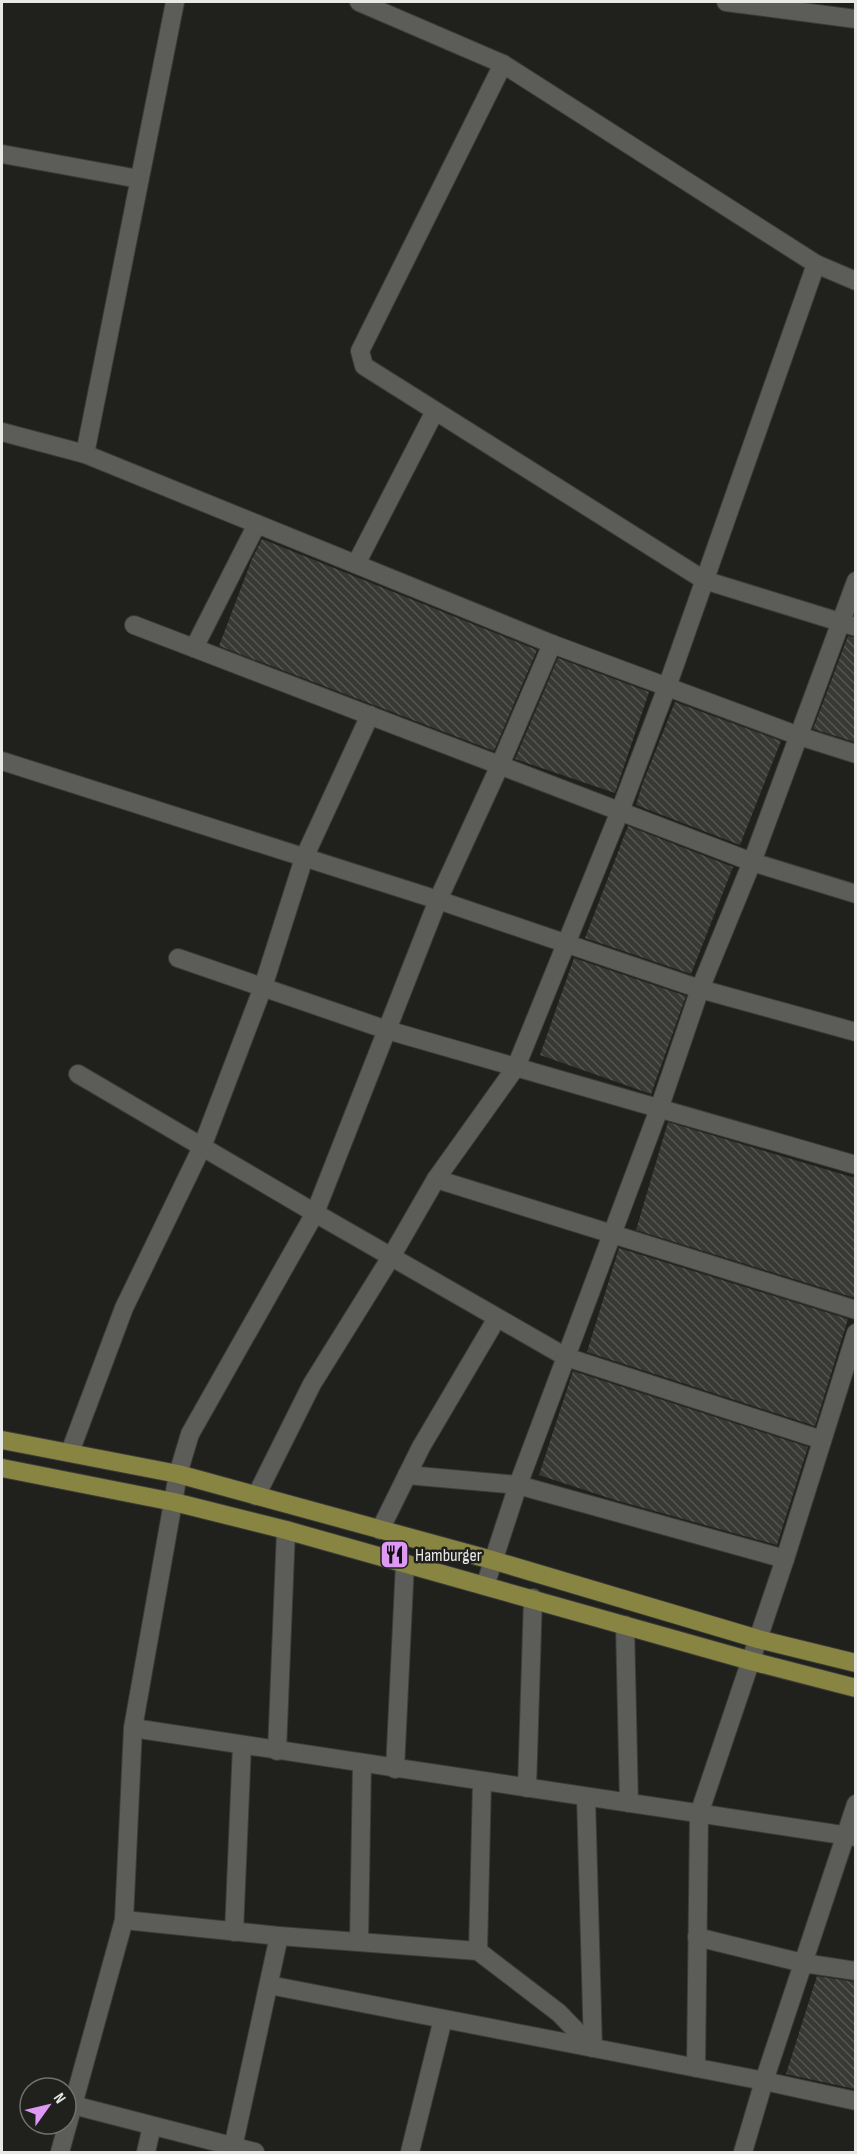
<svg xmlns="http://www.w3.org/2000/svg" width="857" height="2154" viewBox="0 0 857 2154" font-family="'Sofia Sans Condensed',sans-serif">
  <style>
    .building { fill: url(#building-back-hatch) }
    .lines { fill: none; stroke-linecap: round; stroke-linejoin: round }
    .minor-casing { stroke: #3b3b38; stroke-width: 20 }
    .major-casing { stroke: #3b3b38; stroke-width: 20 }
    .minor { stroke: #5c5c58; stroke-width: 18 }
    .major { stroke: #888542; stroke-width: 18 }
    .labels { text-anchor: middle; stroke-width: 5; stroke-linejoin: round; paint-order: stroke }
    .poi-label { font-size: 18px; fill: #e8e8e6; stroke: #20201d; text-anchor: start }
  </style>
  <defs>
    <pattern id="building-back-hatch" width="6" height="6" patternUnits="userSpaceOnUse" patternTransform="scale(1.5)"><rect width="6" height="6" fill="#383935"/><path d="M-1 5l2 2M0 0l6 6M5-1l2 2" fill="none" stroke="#555652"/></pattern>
  </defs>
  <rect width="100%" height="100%" fill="#20201d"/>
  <g class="building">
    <polygon points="262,539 537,650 494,751 219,646 252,559"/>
    <polygon points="848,636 855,638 855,742 813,729"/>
    <polygon points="558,658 649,692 615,793 515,759"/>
    <polygon points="675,702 781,741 740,845 636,805 642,785"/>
    <polygon points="628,826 733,867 691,974 585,938"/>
    <polygon points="574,958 686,996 651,1094 540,1055"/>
    <polygon points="668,1122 855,1178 855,1298 636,1230"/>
    <polygon points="619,1248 848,1319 815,1426 587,1352"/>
    <polygon points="573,1371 808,1447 777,1545 615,1500 539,1475"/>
    <polygon points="817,1976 855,1982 855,2089 786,2074"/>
  </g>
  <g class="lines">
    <defs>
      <g id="minor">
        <polyline points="359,2 503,64 816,264 856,281"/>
        <polyline points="726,2 856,19"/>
        <polyline points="503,64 360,351 364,366 704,580 856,627"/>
        <polyline points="2,154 139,179"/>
        <polyline points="2,432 85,454 552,644 799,736 856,754"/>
        <polyline points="85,454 175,2"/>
        <polyline points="356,564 435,411"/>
        <polyline points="134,625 752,862 856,894"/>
        <polyline points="194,648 257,524"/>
        <polyline points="2,761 438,900 700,989 856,1032"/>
        <polyline points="178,958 387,1030 856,1165"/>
        <polyline points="78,1074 315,1213 566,1357 822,1440"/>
        <polyline points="436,1179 856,1310"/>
        <polyline points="70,1452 124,1308 202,1147 263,987 304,858 370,715"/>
        <polyline points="407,1475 518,1485 785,1559"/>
        <polyline points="256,1496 312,1384 391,1257 436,1179 516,1067 620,811 667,687 816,264"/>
        <polyline points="380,1530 421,1447 497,1318"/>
        <polyline points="485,1586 518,1485 659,1109 700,989 752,862 856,581"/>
        <polyline points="625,1625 629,1803"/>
        <polyline points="133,1728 856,1837"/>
        <polyline points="277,1751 286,1530"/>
        <polyline points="395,1769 405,1563"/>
        <polyline points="527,1788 533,1598"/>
        <polyline points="586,1797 593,2048"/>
        <polyline points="856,1804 764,2081 856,2101"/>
        <polyline points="124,1920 279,1936 478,1951 559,2013 593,2048"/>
        <polyline points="234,1932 242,1745"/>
        <polyline points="697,1937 803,1963 856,1971"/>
        <polyline points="359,1942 362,1764"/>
        <polyline points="478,1951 482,1782"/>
        <polyline points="269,1985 764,2081 743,2152"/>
        <polyline points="696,2068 699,1814 785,1559 856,1333"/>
        <polyline points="73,2105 255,2152"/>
        <polyline points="60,2152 124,1920 133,1728 178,1474 190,1434 315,1213 438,900 500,765 552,644"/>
        <polyline points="146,2152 152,2126"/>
        <polyline points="232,2152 279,1936"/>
        <polyline points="410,2152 443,2019"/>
      </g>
      <g id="major">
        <polyline points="2,1440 178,1474 492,1560 758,1639 856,1663"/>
        <polyline points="2,1468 174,1502 286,1530 751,1661 856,1688"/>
      </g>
    </defs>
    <use href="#minor" class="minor-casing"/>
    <use href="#major" class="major-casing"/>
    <use href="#minor" class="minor"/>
    <use href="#major" class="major"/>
  </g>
  <defs>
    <symbol id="restaurant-square" viewBox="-11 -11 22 22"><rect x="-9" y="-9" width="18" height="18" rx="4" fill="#dd99f3" stroke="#20201d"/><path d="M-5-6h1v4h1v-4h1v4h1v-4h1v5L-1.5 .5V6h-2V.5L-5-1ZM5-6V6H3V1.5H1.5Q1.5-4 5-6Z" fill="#111"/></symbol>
  </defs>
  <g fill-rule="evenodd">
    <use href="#restaurant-square" x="378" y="1538" width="33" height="33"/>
  </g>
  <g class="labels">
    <g class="poi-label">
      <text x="415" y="1561">Hamburger</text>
    </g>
  </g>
  <rect width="857" height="2154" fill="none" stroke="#e8e8e6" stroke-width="6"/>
  <g transform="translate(48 2106) rotate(56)"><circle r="28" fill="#20201d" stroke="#70706d" stroke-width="1.5"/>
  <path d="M0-4.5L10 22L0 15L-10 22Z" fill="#dd99f3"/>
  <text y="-9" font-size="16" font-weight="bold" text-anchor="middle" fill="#e8e8e6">N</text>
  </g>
</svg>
